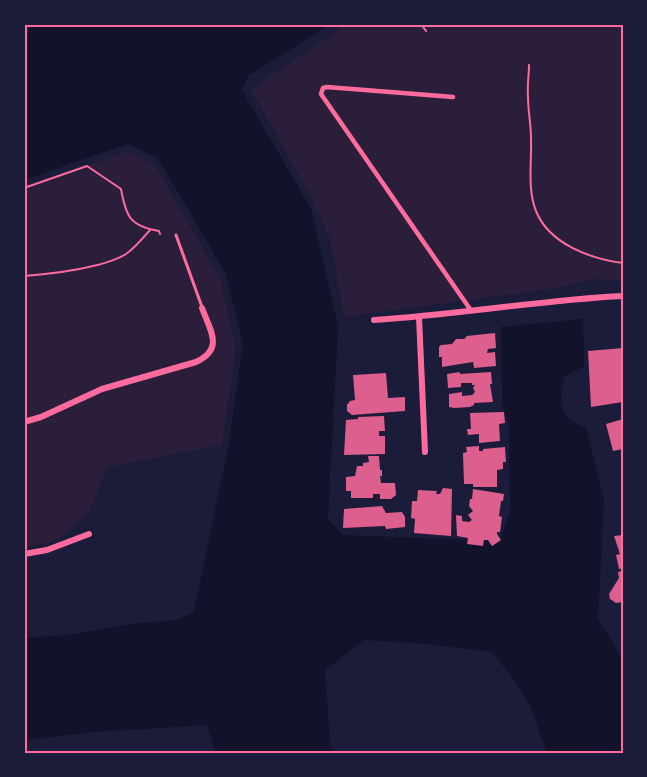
<svg xmlns="http://www.w3.org/2000/svg" width="647" height="777" viewBox="0 0 647 777" font-family="Quicksand,sans-serif">
  <style>
    .green { fill: #2a1e3b }
    .water { fill: #12122b }
    .building { fill: #dd5f8e }
    .lines { fill: none; stroke-linecap: round; stroke-linejoin: round }
    .path { stroke: #ff6b9d; stroke-width: 2 }
    .service { stroke: #ff6b9d; stroke-width: 3 }
    .pedestrian { stroke: #ff6b9d; stroke-width: 4.5 }
    .minor { stroke: #ff6b9d; stroke-width: 6 }
    .neatline { fill: none; stroke: #ff6b9d; stroke-width: 2 }
  </style>
  <rect width="100%" height="100%" fill="#1b1b3a"/>
  <g class="green">
    <polygon points="348,24 623,24 623,281 594,279 557,288 344,317 330,239 310,195 251,89"/>
    <polygon points="126,151 154,164 220,278 236,348 222,445 108,467 89,512 58,540 24,548 24,190"/>
  </g>
  <path class="water" d="M24,24h307l-83,52 -6,14 69,119 27,117 -10,193 15,16 157,6 10,-29 -1,-88 -7,-18 -1,-79 82,-8 1,47 -20,11c-5,25 -7,42 22,50l18,73 -6,119 25,41v93h-76l-17,-48 -18,-28 -20,-25 -66,-8 -62,-4 -39,30 5,73 3,10h-117l-9,-28 -112,7 -71,8v-102l45,-3 62,-11 46,-4 17,-8 35,-169 14,-99 -17,-70 -68,-116 -31,-14 -103,36z"/>
  <g class="building">
    <polygon points="495,333 496,348 488,349 487,353 495,352 496,366 474,368 473,362 442,367 442,357 439,357 439,347 441,345 452,344 456,339 464,339 467,336"/>
    <polygon points="623,348 623,402 591,407 588,351"/>
    <polygon points="460,372 460,374 491,372 492,384 490,384 493,402 474,403 474,405 470,407 454,408 449,407 449,394 462,392 462,396 472,395 475,392 473,388 475,385 472,385 472,383 461,383 461,387 448,388 447,374"/>
    <polygon points="386,373 388,398 405,397 405,411 352,415 347,411 347,405 350,401 355,400 353,375"/>
    <polygon points="504,412 505,423 499,424 500,441 479,443 479,434 468,435 467,429 471,429 470,413"/>
    <polygon points="384,416 385,431 379,431 379,436 385,436 385,454 344,455 346,420 358,419 358,417"/>
    <polygon points="623,419 623,449 613,451 606,424"/>
    <polygon points="479,446 479,451 483,451 483,449 505,447 506,462 503,462 503,469 497,470 497,487 473,487 473,484 464,484 463,453 467,452 466,447"/>
    <polygon points="368,456 379,456 380,470 382,470 382,476 380,476 381,483 395,483 396,495 391,499 380,499 380,494 373,494 373,498 351,498 351,491 346,491 346,477 355,476 357,466 363,466 363,463 369,462"/>
    <polygon points="443,488 452,489 451,536 414,533 415,519 411,518 412,501 417,501 418,490 437,491 436,494 440,494"/>
    <polygon points="473,489 504,494 503,501 501,501 499,516 502,517 500,532 497,532 497,534 501,540 492,546 488,540 484,540 483,546 467,544 468,538 457,536 456,515 462,516 462,521 469,522 472,520 468,515 473,511 469,506 470,499 472,499"/>
    <polygon points="382,506 386,513 402,512 405,517 405,527 386,529 385,526 343,528 344,509"/>
    <polygon points="623,535 623,568 619,569 616,555 620,554 614,536"/>
    <polygon points="623,571 623,602 616,603 610,599 609,594 619,578 618,572"/>
  </g>
  <g class="lines">
    <g class="path">
      <polyline points="421,24 426,31"/>
      <path d="M529,65c0,10 -2,21 -1,32 0,14 3,27 3,41 1,23 -4,51 5,73 13,33 55,48 87,52"/>
      <path d="M24,188l63,-22 34,23c5,28 9,37 38,42l1,3"/>
      <path d="M24,276c26,-2 80,-8 102,-22 9,-6 17,-16 24,-24"/>
    </g>
    <polyline class="service" points="176,235 202,307"/>
    <polyline class="pedestrian" points="453,97 327,87 323,88 321,94 470,309"/>
    <g class="minor">
      <polyline points="419,317 425,452"/>
      <path d="M374,320c83,-5 166,-20 249,-24"/>
      <path d="M24,422l17,-5 61,-28 94,-27c28,-13 15,-30 6,-54"/>
      <polyline points="24,554 47,550 89,534"/>
    </g>
  </g>
  <rect width="647" height="777" fill="none" stroke="#1b1b3a" stroke-width="51"/>
  <rect x="26" y="26" width="596" height="726" class="neatline"/>
</svg>
